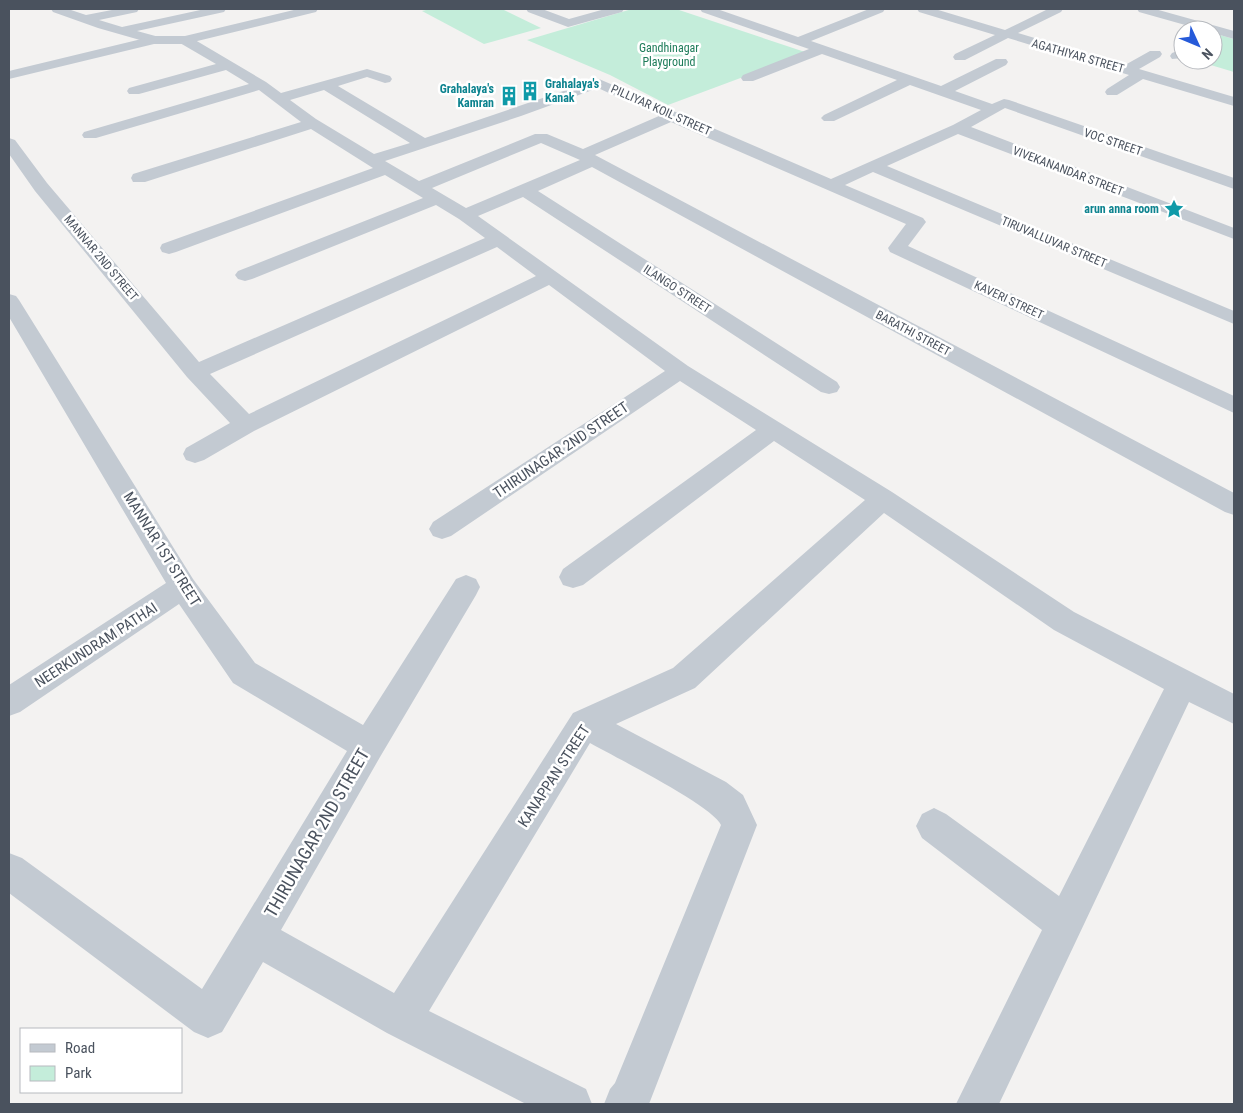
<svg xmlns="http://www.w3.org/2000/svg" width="1243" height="1113" viewBox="0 0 1243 1113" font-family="'Roboto Condensed',sans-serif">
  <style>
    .green { fill: #c4edda }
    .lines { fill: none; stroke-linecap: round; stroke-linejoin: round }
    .minor { fill: #c3cad2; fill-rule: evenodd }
    .tertiary { fill: #c3cad2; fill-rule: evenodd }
    .labels { text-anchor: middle; stroke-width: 5; stroke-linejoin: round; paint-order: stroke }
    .far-park-label { font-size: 12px; fill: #1e7c5a; stroke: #fff }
    .far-street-label { font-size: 12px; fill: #4a525e; stroke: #fff }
    .far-culture-label { font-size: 12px; font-weight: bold; fill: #0d838f; stroke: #fff; text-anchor: end }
    .street-label { font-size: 15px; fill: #4a525e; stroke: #fff }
    .near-street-label { font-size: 18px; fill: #4a525e; stroke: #fff }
  </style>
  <rect width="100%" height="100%" fill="#f3f2f1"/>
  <g class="green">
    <polygon points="430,9 502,9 541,28 484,44 422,11"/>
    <polygon points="632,9 676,9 808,53 668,105 610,75 527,40"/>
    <polygon points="1213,33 1234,39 1234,72 1194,60 1213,60"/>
  </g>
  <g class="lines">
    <g class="minor">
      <polygon points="51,9 68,9 86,15 117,9 139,9 137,12 99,20 122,27 205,9 226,9 224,12 137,31 159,37 160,40 154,44 98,28 53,12"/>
      <polygon points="526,9 542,9 569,19 605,9 624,9 622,12 568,27 528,12"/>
      <path d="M700,9h17l81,28 71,-28h16l-2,3 -72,29 130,45 55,-27h10l2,3 -2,3 -51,26 37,13 12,-5 5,1 225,78v11l-229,-81 -34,19 263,101v11l-276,-105 -71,32 347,145v13l-361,-152 -28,13 78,33 3,4 -18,24 326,150v17l-344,-161 -2,-4 18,-24 -235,-102 -76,33 639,338v22l-9,-3 -633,-345 -54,24 299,191 3,5 -3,5 -8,2 -8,-2 -298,-195 -45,19 210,150 204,126 182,120 160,82v30l-45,-22 -190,402h-43l86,-174 -120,-92 -6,-12 6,-12 12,-6 12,6 113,82 105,-207 -110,-59 -170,-117 -189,175 -79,36 110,58 17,13 14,30 -108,279h-45l6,-15 5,-6 106,-258c-8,-19 -108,-69 -131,-82l-161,268 157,78 6,15h-66l-139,-71 -124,-71 -41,70 -14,6 -14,-6 -185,-139v-40l13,5 180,131 145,-238 -114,-68 -54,-79 -159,108 -11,4v-31l157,-102 -157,-266v-23l7,2 3,4 174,279 62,84 108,62 93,-146 10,-4 10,4 4,8 -4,8 -96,162 -99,173 113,63 179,-280 100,-45 192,-168 -91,-59 -191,144 -10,3 -10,-3 -4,-8 4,-8 193,-139 -76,-49 -229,155 -9,3 -9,-3 -4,-7 4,-7 232,-151 -116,-86 -295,146 -50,29 -9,3 -9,-3 -3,-6 3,-6 44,-25 -43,-46 -152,-186 -26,-37v-16l6,2 32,43 152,179 286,-124 -26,-19 -23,-14 -184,74 -7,2 -7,-2 -3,-4 3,-4 185,-73 -38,-23 -209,77 -7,2 -7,-2 -2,-4 2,-4 211,-76 -62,-39 -166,53h-12l-2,-4 2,-4 168,-52 -42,-32 -163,48h-12l-2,-3 2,-3 165,-48 -23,-14 -87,24h-10l-2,-3 2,-3 87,-24 -36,-21 -1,-3 1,-3h10l76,45 15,11 86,-24 23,7 2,3 -2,3 -5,1 -18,-6 -29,9 87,52 174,-59 232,100 122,-54 28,-15 -71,-25 -76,36h-10l-3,-3 3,-3 73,-35 -75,-26 -69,27h-10l-2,-3 2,-3 66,-26 -107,-37zM598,88l61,28 -76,33 -36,-15h-12l-116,47 -34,-20 136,-45zM324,90l86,53 -36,11 -58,-35 -26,-19zM541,143l39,17 -114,48 -34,-20zM497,247l39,29 -287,138 -39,-40z"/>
      <polygon points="917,9 935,9 1005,30 1048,9 1063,9 1061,12 1018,33 1125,65 1150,51 1160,51 1162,54 1160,57 1139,69 1234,97 1234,106 1143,79 1117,95 1107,95 1105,92 1107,89 1129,75 1008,38 965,60 955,60 953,57 955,54 995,35 919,12"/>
      <polygon points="1137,9 1155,9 1234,31 1234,39 1213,33 1213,30 1203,30 1139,12"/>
      <polygon points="1183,49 1183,58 1172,59 1170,56 1172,53"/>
    </g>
    <polygon class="tertiary" points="298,9 318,9 316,12 185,44 154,44 9,79 9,71 154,36 185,36"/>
  </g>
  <defs>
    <symbol id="building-bare" viewBox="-9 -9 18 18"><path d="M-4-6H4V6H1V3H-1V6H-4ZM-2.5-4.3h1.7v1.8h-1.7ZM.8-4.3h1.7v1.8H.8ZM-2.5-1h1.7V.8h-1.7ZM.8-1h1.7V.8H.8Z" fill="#0f9aa8" stroke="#fff" stroke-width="2.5" paint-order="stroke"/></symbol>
    <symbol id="sight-bare" viewBox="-9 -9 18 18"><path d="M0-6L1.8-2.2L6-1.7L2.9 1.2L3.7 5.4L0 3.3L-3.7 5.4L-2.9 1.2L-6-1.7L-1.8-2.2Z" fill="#0f9aa8" stroke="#fff" stroke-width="2.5" paint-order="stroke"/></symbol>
  </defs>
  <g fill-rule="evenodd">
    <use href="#building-bare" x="516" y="77" width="28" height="28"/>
    <use href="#building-bare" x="495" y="82" width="28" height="28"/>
    <use href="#sight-bare" x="1160" y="195" width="28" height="28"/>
  </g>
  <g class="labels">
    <g class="far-park-label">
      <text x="669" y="52">Gandhinagar<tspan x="669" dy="14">Playground</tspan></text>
    </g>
    <g class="far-street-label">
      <text transform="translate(1078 56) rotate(16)" y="4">AGATHIYAR STREET</text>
      <text transform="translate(661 110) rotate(24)" y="4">PILLIYAR KOIL STREET</text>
      <text transform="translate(1113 142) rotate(19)" y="4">VOC STREET</text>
      <text transform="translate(1068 171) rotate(21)" y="4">VIVEKANANDAR STREET</text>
      <text transform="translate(1054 242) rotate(23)" y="4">TIRUVALLUVAR STREET</text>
      <text transform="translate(101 258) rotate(50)" y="4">MANNAR 2ND STREET</text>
      <text transform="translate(677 289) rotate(33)" y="4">ILANGO STREET</text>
      <text transform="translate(1009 300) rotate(25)" y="4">KAVERI STREET</text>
      <text transform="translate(913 333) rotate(28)" y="4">BARATHI STREET</text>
    </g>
    <g class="far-culture-label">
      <text x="545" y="88" text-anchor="start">Grahalaya's<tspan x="545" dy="14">Kanak</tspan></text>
      <text x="494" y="93">Grahalaya's<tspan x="494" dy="14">Kamran</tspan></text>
      <text x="1159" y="213">arun anna room</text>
    </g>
    <g class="street-label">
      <text transform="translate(561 450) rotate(-34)" y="5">THIRUNAGAR 2ND STREET</text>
      <text transform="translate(162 549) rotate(58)" y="5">MANNAR 1ST STREET</text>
      <text transform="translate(96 645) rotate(-33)" y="5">NEERKUNDRAM PATHAI</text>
      <text transform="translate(554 776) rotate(-57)" y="5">KANAPPAN STREET</text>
    </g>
    <g class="near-street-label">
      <text transform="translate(317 833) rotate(-60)" y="6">THIRUNAGAR 2ND STREET</text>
    </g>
  </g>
  <rect width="1243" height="1113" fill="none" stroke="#4a525e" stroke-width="20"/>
  <rect x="20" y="1028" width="162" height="65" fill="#ffffff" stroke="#b7babf"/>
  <rect x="30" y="1044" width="25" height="8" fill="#c3cad2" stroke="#b7babf"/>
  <text x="65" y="1053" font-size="15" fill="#4a525e">Road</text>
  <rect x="30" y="1066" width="25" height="15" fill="#c4edda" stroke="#b7babf"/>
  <text x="65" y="1078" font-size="15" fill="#4a525e">Park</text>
  <g transform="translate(1198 45) rotate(134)"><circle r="24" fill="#ffffff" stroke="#b7babf"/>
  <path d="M0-4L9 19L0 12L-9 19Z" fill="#265ad9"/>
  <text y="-8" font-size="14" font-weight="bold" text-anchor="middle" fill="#4a525e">N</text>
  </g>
</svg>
